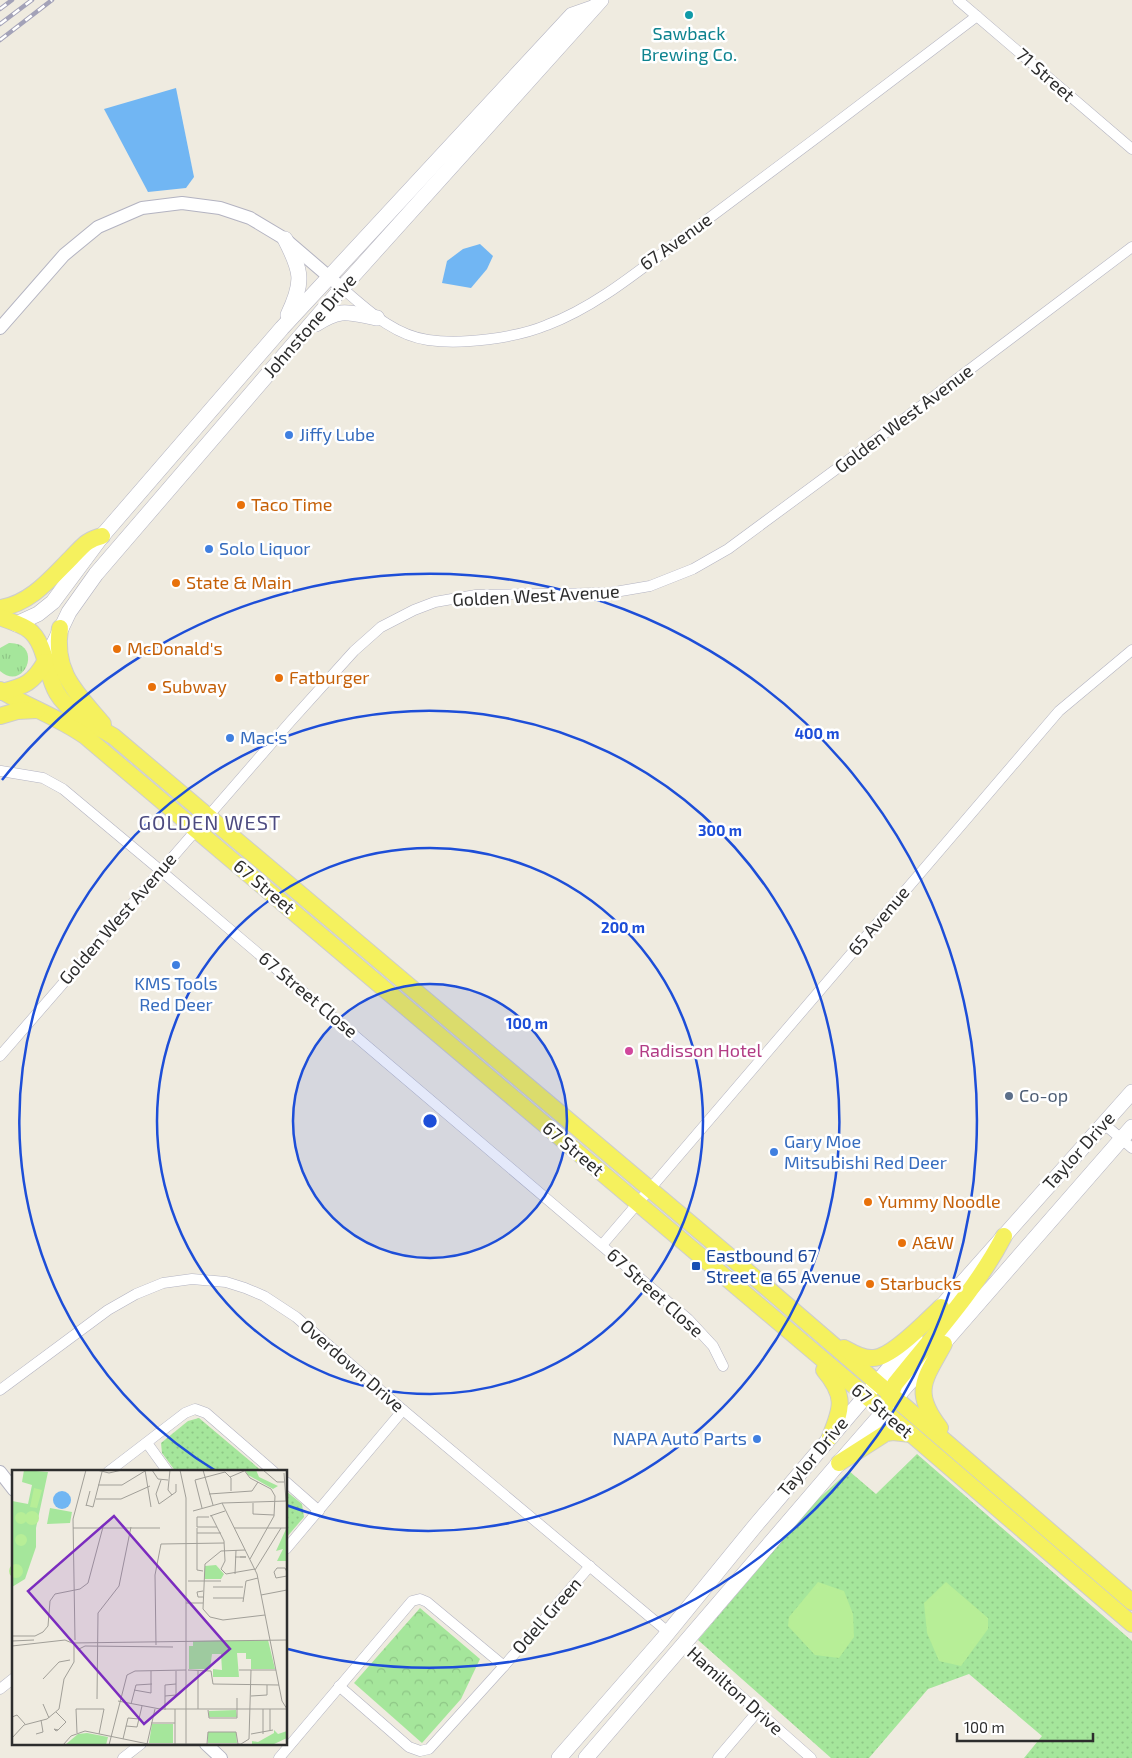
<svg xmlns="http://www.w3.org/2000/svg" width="1132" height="1758" viewBox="0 0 1132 1758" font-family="'Exo 2',sans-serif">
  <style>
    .grass { fill: url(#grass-tufts) }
    .forest { fill: url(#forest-crowns) }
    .park { fill: url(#park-dots) }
    .pitch { fill: #b7ee97 }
    .water { fill: #71b6f3 }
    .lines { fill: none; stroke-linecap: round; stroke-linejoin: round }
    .minor-casing { stroke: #b3b3c1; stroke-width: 11 }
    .tertiary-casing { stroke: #b3b3c1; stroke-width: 14 }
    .secondary-casing { stroke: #b3b3c1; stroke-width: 16 }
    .primary-casing { stroke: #cdcdcd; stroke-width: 18 }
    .minor { stroke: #fff; stroke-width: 10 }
    .tertiary { stroke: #fff; stroke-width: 12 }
    .secondary { stroke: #fff; stroke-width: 15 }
    .primary { stroke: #f5f15e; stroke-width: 16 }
    .rail-casing { stroke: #a3a2b8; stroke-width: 4.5 }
    .rail { stroke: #fff; stroke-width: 2.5; stroke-dasharray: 8; stroke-linecap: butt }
    .ring { fill: none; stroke: #1d4ed8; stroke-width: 2.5 }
    .culture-dot { fill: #0f9aa8; stroke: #fff; stroke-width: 2 }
    .shop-dot { fill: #3f7fe0; stroke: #fff; stroke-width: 2 }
    .food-dot { fill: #e8710a; stroke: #fff; stroke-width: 2 }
    .hotel-dot { fill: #d1479c; stroke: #fff; stroke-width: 2 }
    .service-dot { fill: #5c6f8a; stroke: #fff; stroke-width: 2 }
    .transit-dot { fill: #1a4fb4; stroke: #fff; stroke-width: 2 }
    .labels { text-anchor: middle; stroke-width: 5; stroke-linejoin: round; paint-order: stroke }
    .culture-label { font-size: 18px; fill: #0d838f; stroke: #fff }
    .street-label { font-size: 18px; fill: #2d2d2d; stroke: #fff }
    .shop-label { font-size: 18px; fill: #366cbe; stroke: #fff; text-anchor: start }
    .food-label { font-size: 18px; fill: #c56008; stroke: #fff; text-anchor: start }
    .hotel-label { font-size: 18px; fill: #b23c85; stroke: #fff; text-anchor: start }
    .service-label { font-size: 18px; fill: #4e5e75; stroke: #fff; text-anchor: start }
    .transit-label { font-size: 18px; fill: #164399; stroke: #fff; text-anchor: start }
    .quarter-label { font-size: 20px; letter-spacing: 1px; fill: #4d4b80; stroke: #fff }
    .inset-road { fill: none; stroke: #a19f98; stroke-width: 1 }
    .view { fill: #7b2cbf; fill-opacity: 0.15; stroke: #7b2cbf; stroke-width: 2.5 }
    .inset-edge { fill: none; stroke: #2d2d2d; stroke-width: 2.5 }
    .centre { fill: #1d4ed8; stroke: #fff; stroke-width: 2.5 }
    .ring-label { font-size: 15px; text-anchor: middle; font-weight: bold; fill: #1d4ed8; stroke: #fff; stroke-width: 5; stroke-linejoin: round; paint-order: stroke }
  </style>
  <defs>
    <pattern id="grass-tufts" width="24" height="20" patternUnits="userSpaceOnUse" patternTransform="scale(1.25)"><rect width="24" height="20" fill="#a5e69b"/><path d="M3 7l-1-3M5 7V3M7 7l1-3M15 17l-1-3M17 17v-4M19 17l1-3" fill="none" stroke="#8ec686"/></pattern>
    <pattern id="forest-crowns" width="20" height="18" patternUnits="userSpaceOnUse" patternTransform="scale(1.25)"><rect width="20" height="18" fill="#a5e69b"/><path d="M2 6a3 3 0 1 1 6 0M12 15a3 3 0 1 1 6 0" fill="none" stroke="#8ec686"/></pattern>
    <pattern id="park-dots" width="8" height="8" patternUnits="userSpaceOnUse" patternTransform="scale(1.25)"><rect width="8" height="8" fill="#a5e69b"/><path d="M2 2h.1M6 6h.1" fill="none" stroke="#8ec686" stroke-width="1.8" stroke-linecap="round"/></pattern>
  </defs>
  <rect width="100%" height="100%" fill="#efebe0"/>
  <path class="grass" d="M9,643c35,-1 16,50 -9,28v-23z"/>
  <polygon class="forest" points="420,1608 480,1659 461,1699 422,1743 354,1683"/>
  <g class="park">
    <polygon points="199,1418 263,1472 176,1472 162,1453 161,1443 188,1421"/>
    <polygon points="917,1454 1132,1641 1132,1758 1024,1758 1042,1736 969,1674 928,1689 869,1758 831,1758 698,1640 815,1502 849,1471 876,1494"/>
    <polygon points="286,1491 302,1504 304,1517 286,1538"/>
  </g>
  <g class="pitch">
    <polygon points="818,1582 844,1591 853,1614 854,1637 839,1658 815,1655 788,1626 789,1617"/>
    <polygon points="946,1582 988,1618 988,1629 961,1666 939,1661 927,1633 924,1603"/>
  </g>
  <g class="water">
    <polygon points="176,88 194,177 186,188 148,192 104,109"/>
    <polygon points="480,244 493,256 487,269 471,288 442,283 447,261 463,249"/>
  </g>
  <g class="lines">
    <defs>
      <g id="minor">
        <polyline points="958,0 1132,149"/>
        <path d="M342,288c26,22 51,47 86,52 34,5 88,-2 119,-15 54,-20 103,-64 149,-97 94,-70 188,-141 281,-212"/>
        <polyline points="1,771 43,778 63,789 160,870 688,1319 713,1346 723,1366"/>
        <polyline points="0,1056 290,722 354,651 381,627 414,610 435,602 452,599 476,595 609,593 650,586 693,569 728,549 900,422 1132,247"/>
        <polyline points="1104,1124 1132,1148"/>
        <polyline points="602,1245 1059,711 1132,650"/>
        <polyline points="0,1390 108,1310 136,1294 163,1283 192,1279 226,1282 245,1288 264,1296 296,1317 403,1410 668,1632"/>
        <polyline points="147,1443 168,1472"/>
        <polyline points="108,1472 185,1413 195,1409 206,1413 274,1472"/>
        <polyline points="286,1482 319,1511"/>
        <polyline points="286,1549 403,1410"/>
        <polyline points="683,1645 811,1758"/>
        <polyline points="339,1686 409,1747 420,1751 429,1749 504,1666 590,1566"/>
        <polyline points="0,1689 14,1678"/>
        <polyline points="123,1758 141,1744"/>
        <polyline points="279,1758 412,1601 420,1599 427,1602 504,1666"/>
        <polyline points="718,1758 758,1711"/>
      </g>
      <g id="tertiary">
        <polyline points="0,328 64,255 98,227 142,208 182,203 220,208 250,218 285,239 342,288"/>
        <polyline points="0,1472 14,1490"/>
        <polyline points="206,1744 221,1758"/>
      </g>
      <g id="secondary">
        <path d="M285,239c17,33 19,42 3,76"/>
        <path d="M316,324c26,-17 33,-11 61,-6"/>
        <polyline points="16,624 38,614 53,602 102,536 282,328 572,15 592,8"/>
        <polyline points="45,662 69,612 96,574 342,288 601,0"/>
        <polyline points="933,1316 1132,1092"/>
        <polyline points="559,1758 662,1640 755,1526 915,1338"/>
        <polyline points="586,1758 839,1463 1132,1127"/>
      </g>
      <g id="primary">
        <path d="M0,608c30,-4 51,-30 71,-50 12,-12 15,-18 31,-22"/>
        <path d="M0,617c9,4 21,7 29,13 17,13 17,45 28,63 12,20 37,32 56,43l654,552 365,314"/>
        <path d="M60,628c-7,45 17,65 43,96"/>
        <path d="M0,690c28,17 58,27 85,46l826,698 221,190"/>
        <path d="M2,692c23,-6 31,-9 43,-30"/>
        <polyline points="0,716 17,711 37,710"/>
        <path d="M844,1348c9,5 19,11 29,10 19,0 54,-38 68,-51"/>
        <path d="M824,1370c22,26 18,38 6,67"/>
        <path d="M887,1403l8,-19c38,-48 81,-94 109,-148"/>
        <path d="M940,1428c-28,-36 -16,-48 4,-84"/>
        <polyline points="839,1463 886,1433 893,1432 911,1434"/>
      </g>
    </defs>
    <use href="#minor" class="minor-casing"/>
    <use href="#tertiary" class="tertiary-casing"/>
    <use href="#secondary" class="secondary-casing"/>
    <use href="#primary" class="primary-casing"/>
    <use href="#minor" class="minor"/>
    <use href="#tertiary" class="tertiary"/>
    <use href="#secondary" class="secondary"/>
    <use href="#primary" class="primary"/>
    <defs>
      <g id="rail">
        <polyline points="0,9 12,0"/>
        <polyline points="0,24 32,0"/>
        <polyline points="0,40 52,0"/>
      </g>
    </defs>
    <use href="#rail" class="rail-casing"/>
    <use href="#rail" class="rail"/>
  </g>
  <circle cx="430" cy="1121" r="137" fill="#1d4ed8" fill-opacity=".12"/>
  <g class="ring">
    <circle cx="430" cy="1121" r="137"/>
    <circle cx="430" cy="1121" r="273"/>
    <path d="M216 1471A410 410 0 1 1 286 1505"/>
    <path d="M2 780A547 547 0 1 1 288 1649"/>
  </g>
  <circle class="culture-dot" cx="689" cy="15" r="5"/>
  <g class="shop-dot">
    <circle cx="289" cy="435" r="5"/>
    <circle cx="209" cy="549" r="5"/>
    <circle cx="230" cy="738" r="5"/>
    <circle cx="176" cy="965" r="5"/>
    <circle cx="774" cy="1152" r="5"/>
    <circle cx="757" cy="1439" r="5"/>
  </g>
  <g class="food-dot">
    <circle cx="241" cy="505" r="5"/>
    <circle cx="176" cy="583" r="5"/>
    <circle cx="117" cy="649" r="5"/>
    <circle cx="279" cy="678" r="5"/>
    <circle cx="152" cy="687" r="5"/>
    <circle cx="868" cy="1202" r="5"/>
    <circle cx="902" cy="1243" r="5"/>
    <circle cx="870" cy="1284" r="5"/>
  </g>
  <circle class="hotel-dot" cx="629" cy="1051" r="5"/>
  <circle class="service-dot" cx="1009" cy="1096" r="5"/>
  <rect class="transit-dot" x="691" y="1261" width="10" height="10" rx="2.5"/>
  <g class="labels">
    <g class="culture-label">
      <text x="689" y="40">Sawback<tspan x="689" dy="21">Brewing Co.</tspan></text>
    </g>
    <g class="street-label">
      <text transform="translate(1045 75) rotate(41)" y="6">71 Street</text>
      <text transform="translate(676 242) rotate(-36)" y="6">67 Avenue</text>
      <text transform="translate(310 326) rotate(-49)" y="6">Johnstone Drive</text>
      <text transform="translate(904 419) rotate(-37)" y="6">Golden West Avenue</text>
      <text transform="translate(536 596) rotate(-3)" y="6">Golden West Avenue</text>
      <text transform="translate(264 887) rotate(40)" y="6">67 Street</text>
      <text transform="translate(118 919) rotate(-49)" y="6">Golden West Avenue</text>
      <text transform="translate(879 921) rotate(-50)" y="6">65 Avenue</text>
      <text transform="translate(308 995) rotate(40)" y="6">67 Street Close</text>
      <text transform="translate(573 1149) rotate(40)" y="6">67 Street</text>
      <text transform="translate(1079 1151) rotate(-48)" y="6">Taylor Drive</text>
      <text transform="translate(655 1293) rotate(42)" y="6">67 Street Close</text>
      <text transform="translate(352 1366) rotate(41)" y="6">Overdown Drive</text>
      <text transform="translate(882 1411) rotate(40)" y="6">67 Street</text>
      <text transform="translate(813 1457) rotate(-50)" y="6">Taylor Drive</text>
      <text transform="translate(547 1616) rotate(-49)" y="6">Odell Green</text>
      <text transform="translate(735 1691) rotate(42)" y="6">Hamilton Drive</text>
    </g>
    <g class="shop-label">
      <text x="299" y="441">Jiffy Lube</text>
      <text x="219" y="555">Solo Liquor</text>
      <text x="240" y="744">Mac's</text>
      <text x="176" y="990" text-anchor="middle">KMS Tools<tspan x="176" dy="21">Red Deer</tspan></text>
      <text x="784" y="1148">Gary Moe<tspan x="784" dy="21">Mitsubishi Red Deer</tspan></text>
      <text x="747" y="1445" text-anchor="end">NAPA Auto Parts</text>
    </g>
    <g class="food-label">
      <text x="251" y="511">Taco Time</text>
      <text x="186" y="589">State &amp; Main</text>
      <text x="127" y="655">McDonald's</text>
      <text x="289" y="684">Fatburger</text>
      <text x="162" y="693">Subway</text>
      <text x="878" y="1208">Yummy Noodle</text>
      <text x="912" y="1249">A&amp;W</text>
      <text x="880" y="1290">Starbucks</text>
    </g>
    <g class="hotel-label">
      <text x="639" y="1057">Radisson Hotel</text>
    </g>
    <g class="service-label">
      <text x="1019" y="1102">Co-op</text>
    </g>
    <g class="transit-label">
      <text x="706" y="1262">Eastbound 67<tspan x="706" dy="21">Street @ 65 Avenue</tspan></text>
    </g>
    <g class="quarter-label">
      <text x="210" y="830">GOLDEN WEST</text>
    </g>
  </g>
  <g transform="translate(12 1470)">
    <rect width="275" height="275" fill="#efebe0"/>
    <path d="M233,0h11l3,7 19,9 -5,3 -25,-14zM38,38l22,4 -2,11 -23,1zM204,95l8,9 -3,5h-17l1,-13zM262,260l4,4 9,-3v7l-15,7h-20v-4l6,1 16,-9z" fill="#a5e69b"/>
    <path d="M12,0l24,2 -12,56v19l-11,32 -13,8v-86l16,3 4,-19 -10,-3zM274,59l1,32h-10l6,-12 -7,2zM256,170l7,29h-24v-10h-5v-6h-9l2,24h-26v-8l9,1 -1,-16h-9l-2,15h-21v-23h4v-5zM224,240l1,7h-28v-6zM140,254h21v19h-24zM196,262h28l1,11h-29zM75,263l21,4 -2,8h-41l13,-11z" fill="#a5e69b"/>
    <path d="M22,18l8,2 -5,18 -7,-1zM13 48a7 7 0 1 1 14 0a7 7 0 1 1-14 0ZM3 48a6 6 0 1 1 12 0a6 6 0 1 1-12 0ZM3 70a6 6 0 1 1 12 0a6 6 0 1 1-12 0ZM-3 101a7 7 0 1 1 14 0a7 7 0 1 1-14 0Z" fill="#b7ee97"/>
    <path d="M41 30a9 9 0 1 1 18 0a9 9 0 1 1-18 0Z" fill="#71b6f3"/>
    <path class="inset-road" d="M85,0l12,3 13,-3M133,0l6,37M140,0l6,9 10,1M158,0l-2,20 4,5M168,0l6,28v247M191,0l10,35M232,0l6,8 21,11 4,7 -1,20 -24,43M251,0l14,12h7M272,3l2,28M218,7l14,-6M149,10l-5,14 3,10 17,-12v-8M86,15h24l23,-14M197,24l43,-3 6,-9M84,29h25l29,-13M210,33l35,71 25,127 5,8M241,33v11l21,1M74,35l7,2 9,-35M74,36l4,-15M190,38l-7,-28 30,-8 6,6v13M181,41l29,-8 65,-2M199,45l13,26 1,20 -4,8 5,5 29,-5M198,46l15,-5M197,47h-12v10h20M61,58h87M185,58v42l6,1M222,58h53M185,63h24M233,80l-24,1 -16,13 -2,45 7,8 13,3 42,-5M223,87h11h-6M243,100l26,-42M275,102l-2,-4h-8l-3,4 2,6 11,-2M223,104l1,-24M176,111h33M201,117h30M249,125l26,-5M191,127h-5l-1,-5 6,-1M201,128h30M231,132l3,-21 12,-3M174,133h17M0,166h23l8,-4 5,-6 2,-25 5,-7 25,-5 8,-6 15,-56M63,170l-2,-121 13,-49M0,171l22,-1M144,175l-1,-70 6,-31 63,-1M0,176l53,-6 7,3 215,-3M67,179l6,-3 88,1M176,200l23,1 2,13 66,1M227,200h37M31,209l16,-17 11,-2M122,220l17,3v-22M153,226l11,-1v-24M239,226l16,-1v-10M85,229l1,-86 21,-27 12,-59M106,231l42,8h127M31,234l6,14M119,234l5,-19 16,-1M64,239h28l-5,25M64,239l1,24M186,239v-38M251,239v25M258,239v21M153,240v-25l11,-1M196,240l1,8h28v-20M44,242l10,10 -8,8 -4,-1 2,2 2,-1M0,247l5,-2 8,9M139,253h24M114,256l11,1 5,-21M24,264l7,-2 -2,-12M239,264l22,-4M0,268l12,-13 23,-6 12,-10 5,-30 10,-17v-19M111,269l5,-21 11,1M237,269l2,-69M135,274l8,-35M163,274v-35M195,274l1,-12h28l2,12M51,275l8,-9 14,-5 63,13h93l8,-5M97,275l18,-70 8,-4 51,-1"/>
    <path class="view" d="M102,46l116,133 -86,75 -116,-133z"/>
    <rect width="275" height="275" class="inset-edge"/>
  </g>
  <circle cx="430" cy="1121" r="8" class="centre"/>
  <g class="ring-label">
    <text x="817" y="739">400 m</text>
    <text x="720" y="836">300 m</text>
    <text x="623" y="933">200 m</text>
    <text x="527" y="1029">100 m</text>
  </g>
  <path d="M957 1733v8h136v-8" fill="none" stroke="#2d2d2d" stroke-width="2.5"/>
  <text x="964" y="1733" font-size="15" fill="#2d2d2d" stroke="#ffffff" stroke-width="4" paint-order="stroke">100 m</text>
</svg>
